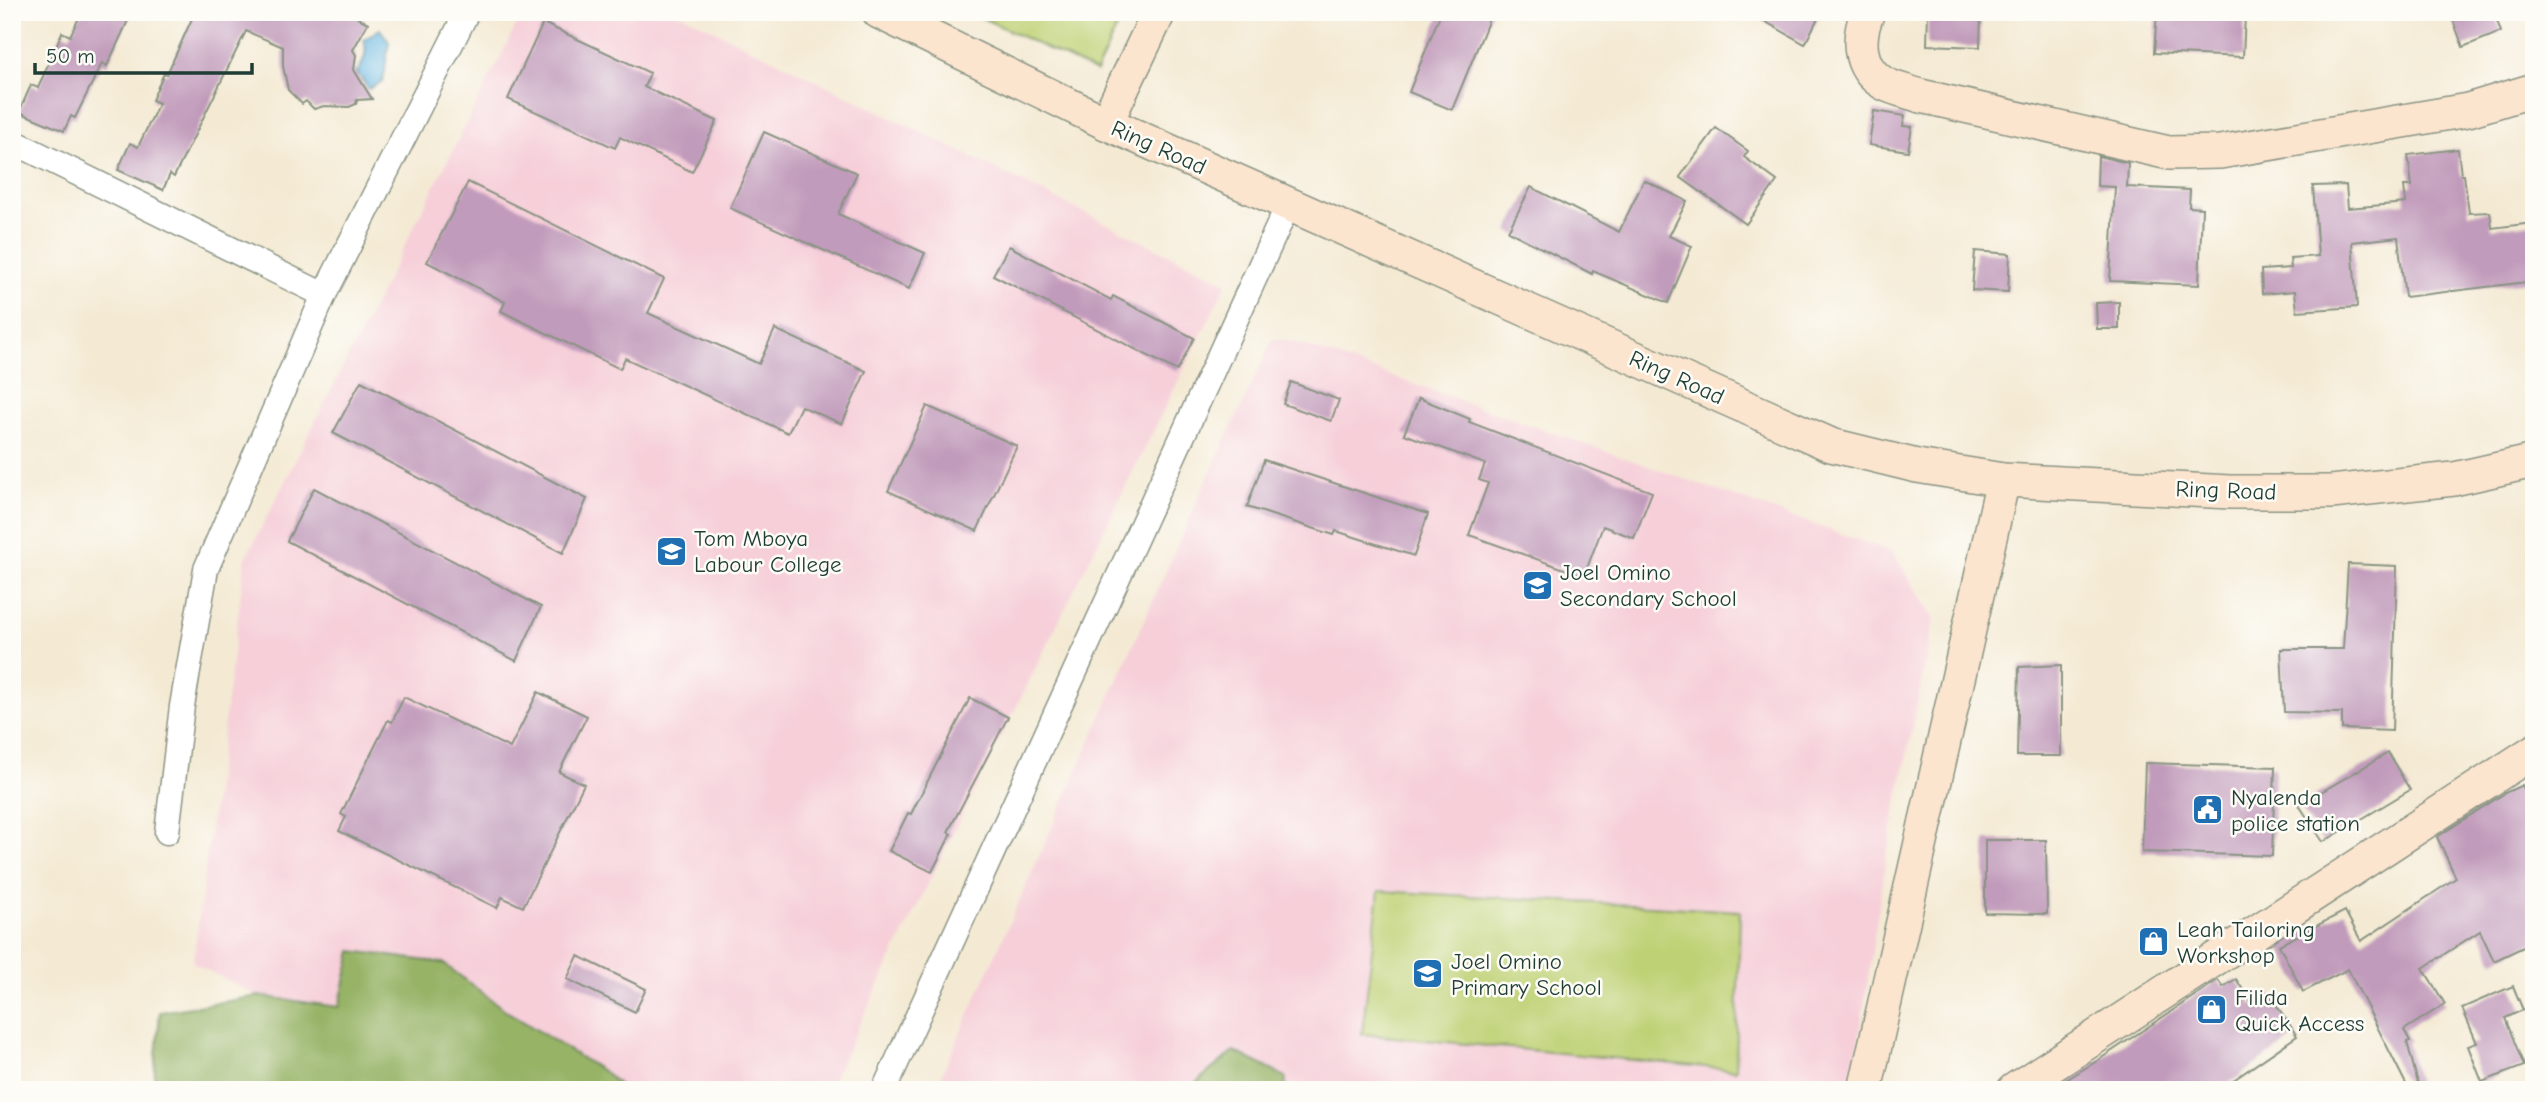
<svg xmlns="http://www.w3.org/2000/svg" width="2546" height="1102" viewBox="0 0 2546 1102" font-family="'Comic Neue',sans-serif">
  <style>
    .built { fill: #f6cfd9 }
    .green { fill: #bed175; stroke: #6e8754; stroke-width: 2 }
    .forest { fill: #96b366; stroke: #5a784d; stroke-width: 2 }
    .water { fill: #67b7e2; stroke: #437a8b; stroke-width: 2 }
    .building { fill: #c19bbb }
    .lines { fill: none; stroke-linecap: round; stroke-linejoin: round }
    .street-casing { stroke: #8a9484; stroke-width: 27 }
    .secondary-casing { stroke: #8a9484; stroke-width: 36 }
    .street { stroke: #fff; stroke-width: 24 }
    .secondary { stroke: #fce5cf; stroke-width: 33 }
    .labels { text-anchor: middle; stroke-width: 5; stroke-linejoin: round; paint-order: stroke }
    .street-label { font-size: 23px; fill: #1f3d34; stroke: #fdfcf7 }
    .poi-label { font-size: 23px; fill: #1f3d34; stroke: #fdfcf7; text-anchor: start }
  </style>
  <rect width="100%" height="100%" fill="#fdfcf7"/>
  <filter id="ink" filterUnits="userSpaceOnUse"><feTurbulence type="fractalNoise" baseFrequency=".0143" numOctaves="2"/><feDisplacementMap in="SourceGraphic" scale="14" xChannelSelector="R" yChannelSelector="G"/><feConvolveMatrix kernelMatrix="1 2 1 2 8 2 1 2 1" color-interpolation-filters="sRGB"/></filter>
  <filter id="wash" filterUnits="userSpaceOnUse"><feTurbulence type="fractalNoise" baseFrequency=".00686" numOctaves="4" result="noise"/><feDisplacementMap in="SourceGraphic" scale="28" xChannelSelector="R" yChannelSelector="G"/><feGaussianBlur stdDeviation="1.57" result="paint"/><feColorMatrix in="noise" values="0 0 0 0 0 0 0 0 0 0 0 0 0 0 0 0 0 1.4 0 .05"/><feComposite in="paint" operator="in"/></filter>
  <g filter="url(#wash)">
    <rect width="100%" height="100%" fill="#f4ead4"/>
    <g class="built">
      <polygon points="523,12 677,12 1227,283 921,898 828,1090 442,1090 193,963 245,560"/>
      <polygon points="1273,339 1294,342 1892,552 1934,618 1886,859 1851,1090 935,1090 1202,490"/>
    </g>
    <g class="green">
      <polygon points="970,12 1124,12 1096,72"/>
      <polygon points="1379,891 1740,911 1736,1070 1362,1034"/>
    </g>
    <g class="forest">
      <polygon points="352,951 443,963 505,1010 607,1074 624,1090 153,1090 160,1012 259,996 339,1007"/>
      <polygon points="1234,1051 1286,1077 1285,1090 1187,1090"/>
    </g>
    <path class="water" d="M380,29l9,13 -6,39 -14,8 -12,-17c7,-9 11,-21 7,-32z"/>
    <g id="blocks">
      <g class="building">
        <polygon points="82,12 132,12 107,66 102,63 75,118 71,116 64,131 19,112 31,85 38,88 62,32 70,36"/>
        <polygon points="195,12 347,12 368,23 353,50 356,55 354,70 372,99 357,100 356,104 349,107 324,106 314,109 306,101 302,104 288,90 283,66 283,47 246,31 174,177 170,174 163,190 118,170 130,143 138,147 159,103 152,100 164,73 167,74"/>
        <polygon points="1441,12 1492,12 1452,110 1409,92"/>
        <polygon points="1748,12 1821,12 1805,44"/>
        <polygon points="1928,12 1981,12 1980,47 1927,45"/>
        <polygon points="2157,12 2245,15 2243,57 2154,53"/>
        <polygon points="2450,12 2494,12 2501,32 2463,47"/>
        <polygon points="543,23 650,73 644,87 717,121 692,172 620,137 615,148 508,99"/>
        <polygon points="1874,111 1905,116 1903,126 1912,127 1908,151 1869,145"/>
        <polygon points="1716,128 1748,151 1744,157 1777,181 1746,224 1680,177"/>
        <polygon points="764,132 857,173 838,214 925,253 909,289 730,208"/>
        <polygon points="2458,149 2461,175 2464,175 2469,213 2490,212 2492,228 2534,223 2534,281 2405,297 2398,237 2352,242 2357,307 2297,311 2295,291 2262,294 2261,270 2291,268 2290,258 2318,256 2313,186 2346,185 2348,208 2406,203 2404,186 2412,186 2408,155"/>
        <polygon points="2098,156 2128,163 2127,187 2190,190 2189,207 2202,208 2199,285 2110,281 2115,187 2097,186"/>
        <polygon points="1644,180 1687,201 1669,236 1692,246 1668,303 1593,271 1592,274 1508,231 1531,187 1619,232"/>
        <polygon points="468,182 664,279 648,313 759,364 775,329 866,371 842,424 801,406 788,433 625,358 620,369 501,311 505,302 427,262"/>
        <polygon points="1009,246 1111,300 1113,296 1194,338 1177,371 993,275"/>
        <polygon points="1975,251 2010,254 2008,292 1972,290"/>
        <polygon points="2119,302 2119,329 2097,329 2096,303"/>
        <polygon points="361,381 587,499 563,553 333,433"/>
        <polygon points="1291,382 1339,400 1331,421 1283,404"/>
        <polygon points="1419,398 1470,419 1469,422 1652,492 1634,538 1603,526 1584,576 1469,535 1488,483 1479,480 1485,464 1404,434"/>
        <polygon points="927,406 1017,446 977,531 888,491"/>
        <polygon points="1264,460 1428,514 1414,556 1336,531 1334,535 1247,507"/>
        <polygon points="314,488 541,607 516,661 287,541"/>
        <polygon points="2348,564 2397,566 2392,731 2342,729 2342,713 2284,712 2281,649 2343,649"/>
        <polygon points="2061,665 2061,756 2017,756 2019,667"/>
        <polygon points="538,692 587,716 559,772 584,784 523,907 502,897 497,908 339,831 346,817 341,814 388,720 392,722 404,697 510,748"/>
        <polygon points="970,698 1008,717 948,832 951,834 932,872 889,851 908,813 911,814"/>
        <polygon points="2388,753 2410,790 2323,842 2299,805"/>
        <polygon points="2145,763 2275,767 2272,856 2142,852"/>
        <polygon points="2522,785 2534,812 2534,942 2494,961 2480,931 2423,968 2445,1004 2404,1030 2410,1041 2407,1042 2419,1087 2409,1090 2348,969 2303,992 2279,945 2345,911 2361,941 2456,878 2437,837 2505,793"/>
        <polygon points="1985,840 2046,840 2047,914 1985,913"/>
        <polygon points="578,956 646,989 635,1012 567,979"/>
        <polygon points="2236,979 2253,1005 2269,994 2297,1036 2219,1090 2050,1090 2100,1059 2218,980 2223,987"/>
        <polygon points="2513,986 2523,1010 2505,1018 2524,1066 2482,1082 2468,1046 2477,1043 2462,1008"/>
      </g>
    </g>
  </g>
  <g filter="url(#ink)">
    <use href="#blocks" fill-opacity="0" stroke="#8a9484" stroke-width="2"/>
    <g class="lines">
      <defs>
        <g id="street">
          <polyline points="12,141 324,295"/>
          <polyline points="167,832 182,706 206,569 324,295 467,12"/>
          <polyline points="884,1090 1288,205"/>
        </g>
        <g id="secondary">
          <polyline points="879,12 1106,123 1831,445 1917,466 2003,480 2230,492 2331,492 2454,479 2534,461"/>
          <path d="M1868,12c-11,25 -11,55 15,71 11,6 26,9 38,13l248,57 51,-1 248,-42 66,-20"/>
          <polyline points="1106,123 1159,12"/>
          <polyline points="1865,1090 2003,480"/>
          <polyline points="2014,1090 2534,751"/>
        </g>
      </defs>
      <use href="#street" class="street-casing"/>
      <use href="#secondary" class="secondary-casing"/>
      <use href="#street" class="street"/>
      <use href="#secondary" class="secondary"/>
    </g>
  </g>
  <defs>
    <symbol id="school-square" viewBox="-11 -11 22 22"><rect x="-9" y="-9" width="18" height="18" rx="4" fill="#1f6fb2" stroke="#fdfcf7"/><path d="M0-5L7-2L0 1L-7-2ZM-4 1L0 2.5L4 1V4Q0 6-4 4Z" fill="#fff"/></symbol>
    <symbol id="civic-square" viewBox="-11 -11 22 22"><rect x="-9" y="-9" width="18" height="18" rx="4" fill="#1f6fb2" stroke="#fdfcf7"/><path d="M-.6-6.5H3V-4.5H.6V-3L4-1V1h2V6H-6V1h2V-1L-.6-3ZM-1.2 2.5V6h2.4V2.5Z" fill="#fff"/></symbol>
    <symbol id="shop-square" viewBox="-11 -11 22 22"><rect x="-9" y="-9" width="18" height="18" rx="4" fill="#1f6fb2" stroke="#fdfcf7"/><path d="M-5-2.5h2.3a2.7 3.5 0 0 1 5.4 0H5L5.5 6h-11ZM-1.5-2.5h3a1.5 2.3 0 0 0-3 0Z" fill="#fff"/></symbol>
  </defs>
  <g fill-rule="evenodd">
    <use href="#school-square" x="654" y="534" width="35" height="35"/>
    <use href="#school-square" x="1520" y="568" width="35" height="35"/>
    <use href="#civic-square" x="2190" y="792" width="35" height="35"/>
    <use href="#shop-square" x="2136" y="924" width="35" height="35"/>
    <use href="#school-square" x="1410" y="956" width="35" height="35"/>
    <use href="#shop-square" x="2194" y="992" width="35" height="35"/>
  </g>
  <g class="labels">
    <g class="street-label">
      <text transform="translate(1159 147) rotate(24)" y="8">Ring Road</text>
      <text transform="translate(1677 377) rotate(24)" y="8">Ring Road</text>
      <text transform="translate(2226 490) rotate(2)" y="8">Ring Road</text>
    </g>
    <g class="poi-label">
      <text x="694" y="546">Tom Mboya<tspan x="694" dy="26">Labour College</tspan></text>
      <text x="1560" y="580">Joel Omino<tspan x="1560" dy="26">Secondary School</tspan></text>
      <text x="2231" y="805">Nyalenda<tspan x="2231" dy="26">police station</tspan></text>
      <text x="2177" y="937">Leah Tailoring<tspan x="2177" dy="26">Workshop</tspan></text>
      <text x="1451" y="969">Joel Omino<tspan x="1451" dy="26">Primary School</tspan></text>
      <text x="2235" y="1005">Filida<tspan x="2235" dy="26">Quick Access</tspan></text>
    </g>
  </g>
  <rect width="2546" height="1102" fill="none" stroke="#fdfcf7" stroke-width="42"/>
  <path d="M35 63v10h217v-10" fill="none" stroke="#1f3d34" stroke-width="3.5"/>
  <text x="46" y="63" font-size="21" fill="#1f3d34" stroke="#fdfcf7" stroke-width="5" paint-order="stroke">50 m</text>
</svg>
